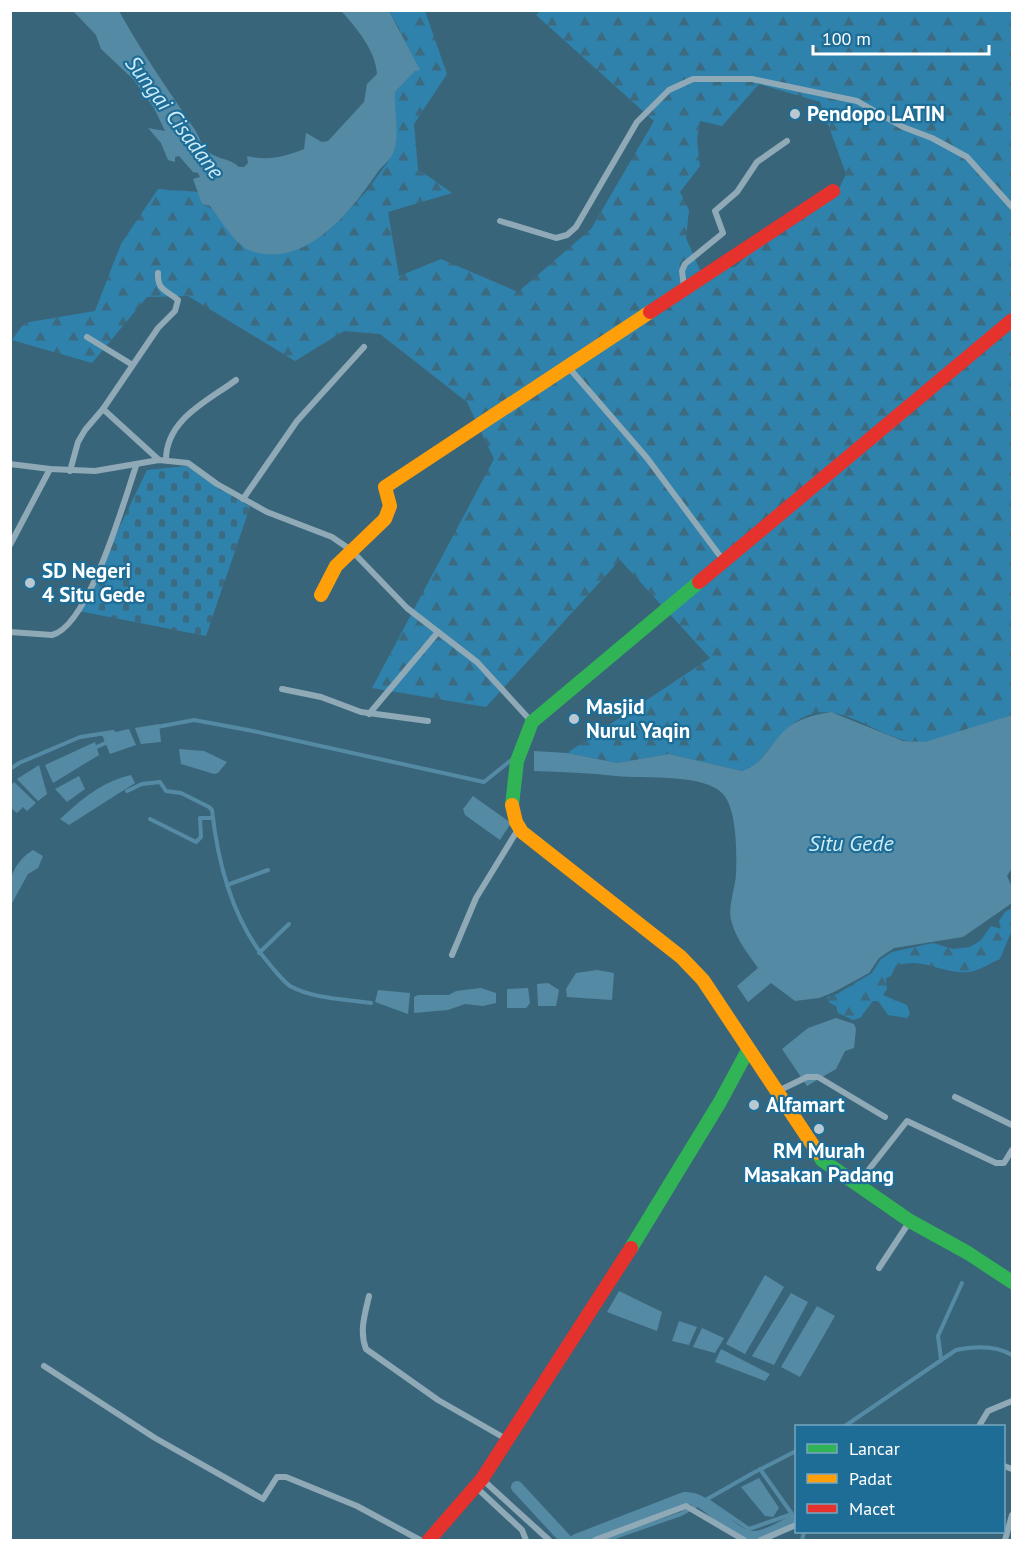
<svg xmlns="http://www.w3.org/2000/svg" width="1023" height="1551" viewBox="0 0 1023 1551" font-family="'PT Sans',sans-serif">
  <style>
    .forest { fill: url(#forest-firs); fill-rule: evenodd }
    .cemetery { fill: url(#cemetery-stones) }
    .water { fill: #558aa5 }
    .lines { fill: none; stroke-linecap: round; stroke-linejoin: round }
    .stream { stroke: #558aa5; stroke-width: 4 }
    .canal { stroke: #558aa5; stroke-width: 12 }
    .street { stroke: #8fa9b6; stroke-width: 6 }
    .fast { stroke: #30b455; stroke-width: 14 }
    .slow { stroke: #ff9f0a; stroke-width: 14 }
    .jam { stroke: #e5322d; stroke-width: 14 }
    .poi-dot { fill: #bac9d1; stroke: #1d6d97; stroke-width: 2 }
    .labels { text-anchor: middle; stroke-width: 4.5; stroke-linejoin: round; paint-order: stroke }
    .poi-label { font-size: 21px; font-weight: bold; fill: #fff; stroke: #1d6d97; text-anchor: start }
    .water-label { font-size: 22px; font-style: italic; fill: #ceebf8; stroke: #1d6d97 }
  </style>
  <defs>
    <pattern id="forest-firs" width="22" height="20" patternUnits="userSpaceOnUse" patternTransform="scale(1.5)"><rect width="22" height="20" fill="#2f82ab"/><path d="M5 1l3.5 6h-7zM16 11l3.5 6h-7z" fill="#3c6a80"/></pattern>
    <pattern id="cemetery-stones" width="16" height="16" patternUnits="userSpaceOnUse" patternTransform="scale(1.5)"><rect width="16" height="16" fill="#2f82ab"/><path d="M2 7V4a2 2 0 0 1 4 0v3zM10 15v-3a2 2 0 0 1 4 0v3z" fill="#3c6a80"/></pattern>
  </defs>
  <rect width="100%" height="100%" fill="#39657b"/>
  <g class="forest">
    <path d="M389,11h36l22,63 -33,50 4,45 34,24 -64,19 11,64 42,-17 77,33 73,-63 63,-108 -118,-106 4,-4h472v704c-24,8 -62,25 -87,27 -44,4 -82,-48 -125,-23 -20,12 -32,34 -48,49l-10,3 -73,-17 -52,9 -50,-10 143,-95 -90,-98 -134,147 -114,-19 122,-229 -27,-57 -87,-68 -36,-3 -49,30 -107,-65 -41,1 -55,66 -80,-23 12,-17 71,-12 26,-67 37,-55 42,3 2,12 97,44 26,-14 40,-41 22,-30 8,-16v-55l20,-21 -16,-43zM759,84l61,18 26,72 -10,21 -85,57 -16,15 -35,3 -14,-32 3,-28 -9,-18 20,-26 -3,-27 3,-18 22,5z"/>
    <path d="M1012,908v22l-12,29c-10,4 -21,12 -31,13 -27,3 -45,-16 -73,-6l-5,10 -5,2 1,11 -4,6 24,10 3,9 -3,4 -19,-3 -10,-14h-5l-13,17 -7,2 -15,-7 -2,-7 -6,-3 -3,-6 10,-3 35,-21 9,-14 11,-7 41,-9 20,6 17,-2 11,-7 10,-14 10,3 -2,-8 6,-9z"/>
  </g>
  <polygon class="cemetery" points="186,466 250,507 206,636 79,611 147,470"/>
  <g class="water">
    <path d="M73,11h46c22,40 48,77 74,116 6,7 7,17 14,24 8,8 23,7 32,16h5l4,-4 -1,-7c20,5 38,1 57,-7l2,-16 16,9 6,-1 36,-39 3,-18 10,-10c-1,-23 -21,-47 -36,-63h48l31,59 -5,1 -20,21c-1,16 4,41 0,55 -2,11 -12,18 -18,26 -26,38 -69,94 -123,79 -17,-4 -33,-32 -44,-46l-8,-2 -9,-25 7,-2 -2,-4 -5,-1 -14,-16 -4,1v5l-7,-2 -7,-17 -13,-15 17,3 -11,-23 -20,-28 -33,-31 -5,-14z"/>
    <path d="M831,712l72,29 22,1 87,-27v153l-5,8 5,11v16l-49,34 -69,11 -15,10 -10,15 -35,19 -15,6 -24,3 -24,-18 -23,19 -11,-16 21,-18c-10,-14 -23,-31 -27,-48 -3,-13 4,-32 5,-45 1,-20 1,-66 -13,-81 -19,-21 -80,-15 -107,-18 -27,-3 -54,-4 -82,-5v-20l33,2 50,10 52,-9 73,17c20,-6 27,-25 41,-39 13,-13 30,-17 48,-20z"/>
    <polygon points="159,724 161,742 141,744 135,728"/>
    <polygon points="129,729 136,745 110,754 102,735"/>
    <polygon points="95,742 99,755 53,783 45,765"/>
    <polygon points="179,749 204,751 227,762 218,773 214,774 181,764"/>
    <polygon points="39,765 47,794 38,801 17,779"/>
    <path d="M131,775l4,8 -66,42 -9,-6c22,-20 41,-37 71,-44z"/>
    <polygon points="79,776 85,789 67,802 55,789"/>
    <polygon points="14,782 36,803 27,811 23,807 17,813 11,808 11,786"/>
    <polygon points="473,796 511,823 500,840 465,815 463,809"/>
    <path d="M33,850l10,6 -5,12 -10,6 -16,29c-8,-20 3,-42 21,-53z"/>
    <polygon points="597,970 614,973 612,1000 567,997 566,989 576,973"/>
    <polygon points="548,983 559,990 556,1006 538,1006 537,984"/>
    <polygon points="481,988 496,993 496,1003 483,1006 465,1004 448,1010 414,1013 414,997 418,995 449,995 456,991"/>
    <polygon points="528,988 530,1003 526,1008 507,1008 507,989"/>
    <polygon points="378,990 410,993 408,1014 375,1002"/>
    <polygon points="836,1018 854,1024 856,1029 854,1048 845,1051 836,1069 807,1086 782,1049 808,1028"/>
    <polygon points="765,1275 784,1287 745,1354 726,1344"/>
    <polygon points="619,1291 662,1312 657,1331 607,1312"/>
    <polygon points="791,1293 808,1302 774,1365 752,1356"/>
    <polygon points="817,1306 835,1316 800,1377 781,1367"/>
    <polygon points="679,1321 697,1327 689,1345 672,1341"/>
    <polygon points="702,1328 724,1338 715,1353 693,1347"/>
    <polygon points="721,1349 770,1374 765,1381 715,1362"/>
    <polygon points="759,1478 779,1508 773,1517 765,1516 741,1487"/>
  </g>
  <g class="lines">
    <g class="stream">
      <polyline points="157,727 194,720 248,730 484,782 510,761"/>
      <polyline points="92,749 110,741"/>
      <polyline points="10,769 19,763 80,737 113,732"/>
      <path d="M127,791l15,-7 18,-2 6,9 15,2 28,14 3,3c6,55 22,114 59,156 6,7 12,15 19,20 23,13 56,13 81,17"/>
      <polyline points="150,819 196,842 201,837 200,818 213,818"/>
      <polyline points="227,885 268,870"/>
      <polyline points="259,953 289,924"/>
      <polyline points="941,1359 938,1336 962,1283"/>
      <path d="M845,1426l111,-76c19,-4 39,-5 56,5"/>
      <polyline points="708,1501 749,1529 792,1514 760,1469"/>
      <polyline points="606,1540 681,1514 753,1473 796,1451"/>
      <polyline points="802,1540 804,1532"/>
    </g>
    <g class="canal">
      <polyline points="517,1487 566,1540"/>
      <path d="M576,1540l108,-42c26,-2 43,37 69,39 13,1 31,-12 43,-17"/>
    </g>
    <g class="street">
      <polyline points="500,221 556,238 567,235 576,227 637,122 669,90 693,79 752,79 857,101 903,127 932,138 967,157 1012,207"/>
      <polyline points="684,287 682,271 685,264 723,233 715,211 737,192 757,162 787,141"/>
      <polyline points="87,337 131,364"/>
      <polyline points="570,369 647,458 723,560"/>
      <polyline points="103,409 159,460"/>
      <path d="M166,460c0,-41 42,-59 70,-80"/>
      <polyline points="10,464 50,469 95,471 159,460 188,463 217,484 267,512 332,537 351,550 407,608 477,662 531,721"/>
      <path d="M70,471l8,-29 7,-12 18,-21 55,-81 17,-17 3,-11c-11,-10 -21,-9 -20,-27"/>
      <polyline points="243,499 297,421 364,347"/>
      <polyline points="10,545 50,469"/>
      <path d="M10,632l42,3c37,-9 72,-134 84,-169"/>
      <polyline points="282,689 321,697 361,712 428,721"/>
      <polyline points="369,714 438,632"/>
      <polyline points="452,955 476,898 517,831"/>
      <polyline points="780,1090 807,1077 818,1077 885,1117"/>
      <polyline points="955,1097 1012,1125"/>
      <polyline points="859,1182 907,1121 996,1163 1004,1163 1012,1150"/>
      <polyline points="879,1268 908,1224"/>
      <path d="M369,1296c-4,18 -10,35 -3,53l72,51 70,40"/>
      <polyline points="44,1366 155,1438 263,1499 277,1477 286,1477 357,1506 420,1540"/>
      <polyline points="979,1426 988,1411 1012,1401"/>
      <polyline points="1004,1466 1012,1469"/>
      <polyline points="483,1480 549,1540"/>
      <polyline points="478,1489 522,1530 526,1540"/>
      <polyline points="595,1540 686,1506 744,1540"/>
      <polyline points="761,1540 796,1525"/>
      <polyline points="1005,1540 1012,1515"/>
    </g>
    <g class="fast">
      <polyline points="512,805 517,761 532,722 699,582"/>
      <polyline points="818,1153 822,1160 910,1221 968,1253 1012,1282"/>
      <polyline points="631,1248 720,1102 748,1050"/>
    </g>
    <g class="slow">
      <polyline points="321,595 336,566 385,519 390,506 385,487 650,312"/>
      <polyline points="512,805 516,822 522,832 681,957 703,980 818,1153"/>
    </g>
    <g class="jam">
      <polyline points="650,312 833,191"/>
      <polyline points="699,582 1012,320"/>
      <polyline points="429,1540 482,1479 631,1248"/>
    </g>
  </g>
  <g class="poi-dot">
    <circle cx="795" cy="114" r="6"/>
    <circle cx="30" cy="583" r="6"/>
    <circle cx="574" cy="719" r="6"/>
    <circle cx="754" cy="1105" r="6"/>
    <circle cx="819" cy="1129" r="6"/>
  </g>
  <g class="labels">
    <g class="poi-label">
      <text x="807" y="121">Pendopo LATIN</text>
      <text x="42" y="578">SD Negeri<tspan x="42" dy="24">4 Situ Gede</tspan></text>
      <text x="586" y="714">Masjid<tspan x="586" dy="24">Nurul Yaqin</tspan></text>
      <text x="766" y="1112">Alfamart</text>
      <text x="819" y="1158" text-anchor="middle">RM Murah<tspan x="819" dy="24">Masakan Padang</tspan></text>
    </g>
    <g class="water-label">
      <text transform="translate(175 117) rotate(53)" y="8">Sungai Cisadane</text>
      <text x="851" y="851">Situ Gede</text>
    </g>
  </g>
  <rect width="1023" height="1551" fill="none" stroke="#ffffff" stroke-width="24"/>
  <rect x="795" y="1425" width="210" height="108" fill="#1d6d97" stroke="#77a7c1" stroke-width="1.5"/>
  <rect x="807" y="1444" width="30" height="9" fill="#30b455" stroke="#77a7c1" stroke-width="1.5"/>
  <text x="849" y="1455" font-size="18" fill="#ffffff">Lancar</text>
  <rect x="807" y="1474" width="30" height="9" fill="#ff9f0a" stroke="#77a7c1" stroke-width="1.5"/>
  <text x="849" y="1485" font-size="18" fill="#ffffff">Padat</text>
  <rect x="807" y="1504" width="30" height="9" fill="#e5322d" stroke="#77a7c1" stroke-width="1.5"/>
  <text x="849" y="1515" font-size="18" fill="#ffffff">Macet</text>
  <path d="M813 45v9h176v-9" fill="none" stroke="#ffffff" stroke-width="3"/>
  <text x="822" y="45" font-size="18" fill="#ffffff" stroke="#1d6d97" stroke-width="4.5" paint-order="stroke">100 m</text>
</svg>
